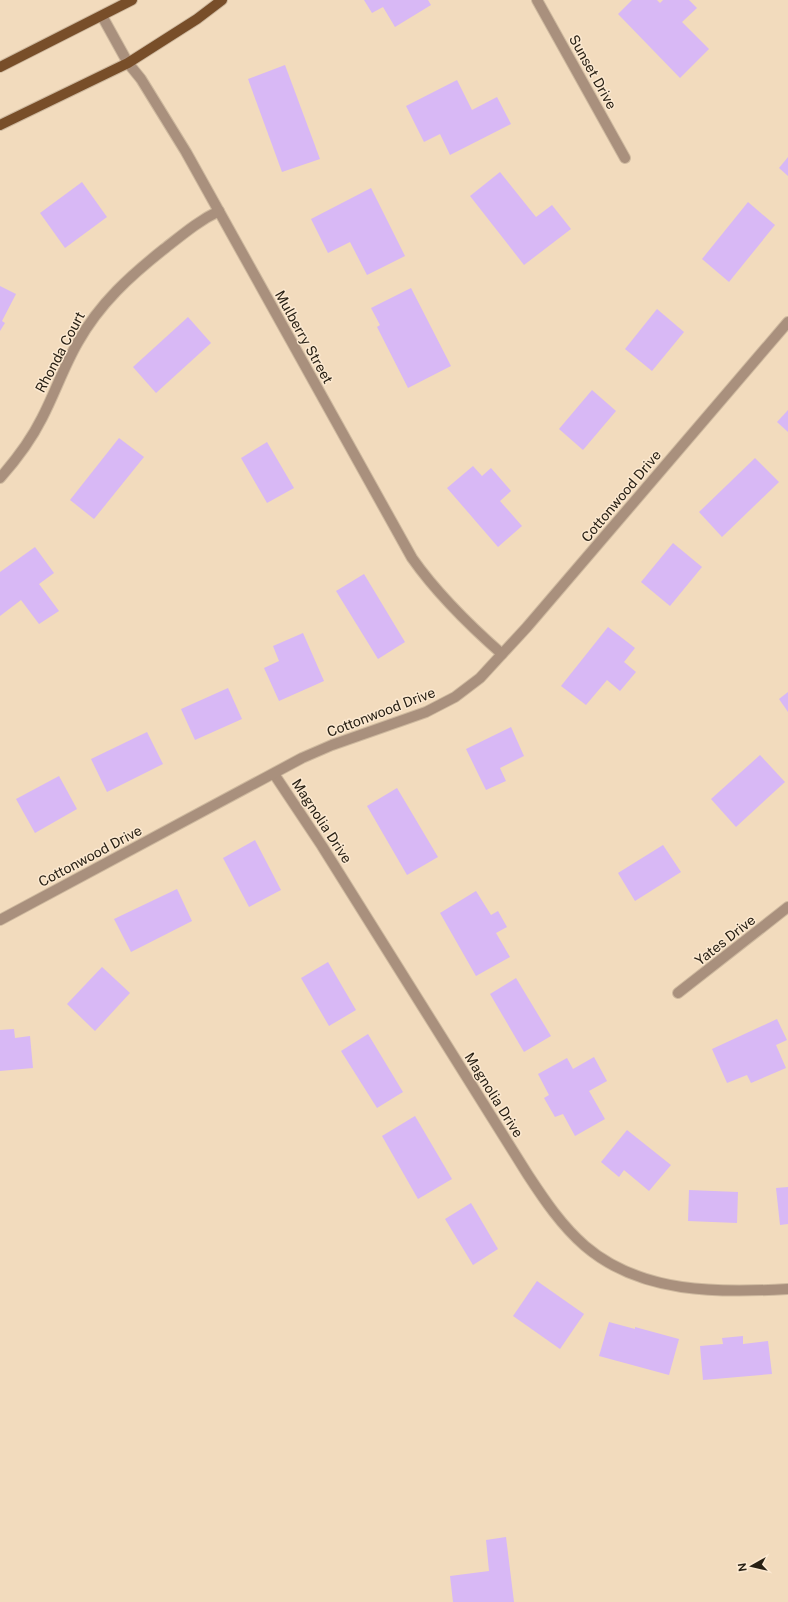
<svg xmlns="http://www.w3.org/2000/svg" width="788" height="1602" viewBox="0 0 788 1602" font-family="'Public Sans',sans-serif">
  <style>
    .building { fill: #d8b8f5 }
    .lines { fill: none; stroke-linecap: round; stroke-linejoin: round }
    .minor-casing { stroke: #ceb99f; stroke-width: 12 }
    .major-casing { stroke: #ceb99f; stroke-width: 12 }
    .minor { stroke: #a9907d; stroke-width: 10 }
    .major { stroke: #784e29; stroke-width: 10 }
    .labels { text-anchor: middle; stroke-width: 3; stroke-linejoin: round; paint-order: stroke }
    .street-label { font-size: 14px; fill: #282014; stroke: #fce9d1 }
  </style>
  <rect width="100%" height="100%" fill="#f2dbbd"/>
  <g class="building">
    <polygon points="364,0 428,0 431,5 395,27 383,7 372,13"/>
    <polygon points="632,0 657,0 660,3 663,0 689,0 697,8 682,22 709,49 680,78 618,14"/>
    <polygon points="285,65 320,159 282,172 248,79"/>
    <polygon points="457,80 472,110 497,97 511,124 450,155 440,134 424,142 406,106"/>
    <polygon points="788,157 788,176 779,168"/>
    <polygon points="500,172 536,217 552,205 571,229 524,265 470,196"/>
    <polygon points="82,182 107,217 65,248 40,213"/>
    <polygon points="371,188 405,256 367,275 350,242 328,253 311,219"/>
    <polygon points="748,202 775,225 729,282 702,259"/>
    <polygon points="0,286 16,294 2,321 5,323 0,331"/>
    <polygon points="411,288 451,366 408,388 377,327 380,325 371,308"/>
    <polygon points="657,309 684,332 652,371 625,349"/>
    <polygon points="188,317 211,343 156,393 133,367"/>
    <polygon points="592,390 616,411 583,450 559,429"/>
    <polygon points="788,410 788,432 777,422"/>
    <polygon points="119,438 144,457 94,519 70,500"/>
    <polygon points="267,442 294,488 267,503 241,458"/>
    <polygon points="755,458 779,482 722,537 699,512"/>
    <polygon points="473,466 482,476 491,468 511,491 500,501 522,526 498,547 447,488"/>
    <polygon points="673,543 702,567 670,606 641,582"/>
    <polygon points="35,547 54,573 39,584 59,611 39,624 21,600 0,616 0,572"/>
    <polygon points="364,574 405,642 378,659 336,591"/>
    <polygon points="608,627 635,648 624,662 636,672 620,691 607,680 586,705 561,686"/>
    <polygon points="303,633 324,681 279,701 264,668 279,661 273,646"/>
    <polygon points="228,688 242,719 195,740 181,709"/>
    <polygon points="788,692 788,712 779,699"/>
    <polygon points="511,727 524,756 500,768 506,781 486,790 466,749"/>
    <polygon points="147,732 163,764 107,792 91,759"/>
    <polygon points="760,755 785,782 736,827 711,799"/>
    <polygon points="59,776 77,809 35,833 16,799"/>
    <polygon points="397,788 438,857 407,875 367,806"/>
    <polygon points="255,840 281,890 249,907 223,858"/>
    <polygon points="663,845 681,872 635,901 618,873"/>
    <polygon points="177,889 192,921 131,952 114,919"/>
    <polygon points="476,891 491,915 498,911 507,927 496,933 510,957 476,976 440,913"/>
    <polygon points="328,962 356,1010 329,1026 301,978"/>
    <polygon points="102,967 130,993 95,1031 67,1004"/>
    <polygon points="516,978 551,1036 524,1052 490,994"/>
    <polygon points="777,1019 787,1040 776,1045 786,1068 751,1083 747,1075 727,1083 712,1049"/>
    <polygon points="14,1029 15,1038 30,1036 33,1068 0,1071 0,1030"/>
    <polygon points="368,1034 403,1092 377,1108 341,1051"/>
    <polygon points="594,1057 607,1081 589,1091 605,1119 575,1136 563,1114 555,1117 544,1098 549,1095 538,1074 567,1058 573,1069"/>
    <polygon points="415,1116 452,1179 418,1199 382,1136"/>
    <polygon points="627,1130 671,1165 649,1191 624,1170 619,1177 601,1162"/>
    <polygon points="788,1187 788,1224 780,1225 776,1188"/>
    <polygon points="689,1190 738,1192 737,1223 688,1221"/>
    <polygon points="471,1203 498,1249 473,1265 445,1219"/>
    <polygon points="537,1281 584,1314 560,1349 513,1316"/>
    <polygon points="609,1322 635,1329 635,1327 679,1339 669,1375 599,1356"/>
    <polygon points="743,1336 743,1344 768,1341 772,1374 703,1380 700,1346 723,1344 722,1338"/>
    <polygon points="506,1537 514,1602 453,1602 450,1576 489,1571 486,1540"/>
  </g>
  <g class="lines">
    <defs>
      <g id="minor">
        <polyline points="537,0 625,158"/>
        <path d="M102,16l26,47 13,16 45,73 226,406c26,37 57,67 90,96"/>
        <path d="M0,478c16,-18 31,-38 42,-60 13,-25 22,-52 36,-76 22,-39 52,-66 86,-93 18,-14 34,-28 55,-38"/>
        <path d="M274,774l48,72 206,329c17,26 34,51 57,71 56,48 134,47 203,43"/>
        <polyline points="0,920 302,758 332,745 426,712 455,697 480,678 527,627 788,322"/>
        <polyline points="678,993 788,907"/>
      </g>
      <g id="major">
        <polyline points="0,67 132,0"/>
        <polyline points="0,125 128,63 197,19 222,0"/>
      </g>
    </defs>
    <use href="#minor" class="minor-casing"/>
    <use href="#major" class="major-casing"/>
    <use href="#minor" class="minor"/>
    <use href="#major" class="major"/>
  </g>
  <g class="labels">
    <g class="street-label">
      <text transform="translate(593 72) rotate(61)" y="5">Sunset Drive</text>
      <text transform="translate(304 337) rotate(61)" y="5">Mulberry Street</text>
      <text transform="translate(60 352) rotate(-62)" y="5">Rhonda Court</text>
      <text transform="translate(621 496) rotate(-50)" y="5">Cottonwood Drive</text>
      <text transform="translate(381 712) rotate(-21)" y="5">Cottonwood Drive</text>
      <text transform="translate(322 821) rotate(57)" y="5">Magnolia Drive</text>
      <text transform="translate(90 856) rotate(-28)" y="5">Cottonwood Drive</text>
      <text transform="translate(725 940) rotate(-38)" y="5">Yates Drive</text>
      <text transform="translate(494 1095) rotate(58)" y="5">Magnolia Drive</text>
    </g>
  </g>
  <g transform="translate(752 1566) rotate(262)" stroke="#fce9d1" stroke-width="3" paint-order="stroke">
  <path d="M0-3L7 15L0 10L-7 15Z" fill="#282014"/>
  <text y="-6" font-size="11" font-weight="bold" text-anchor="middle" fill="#282014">N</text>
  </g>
</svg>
